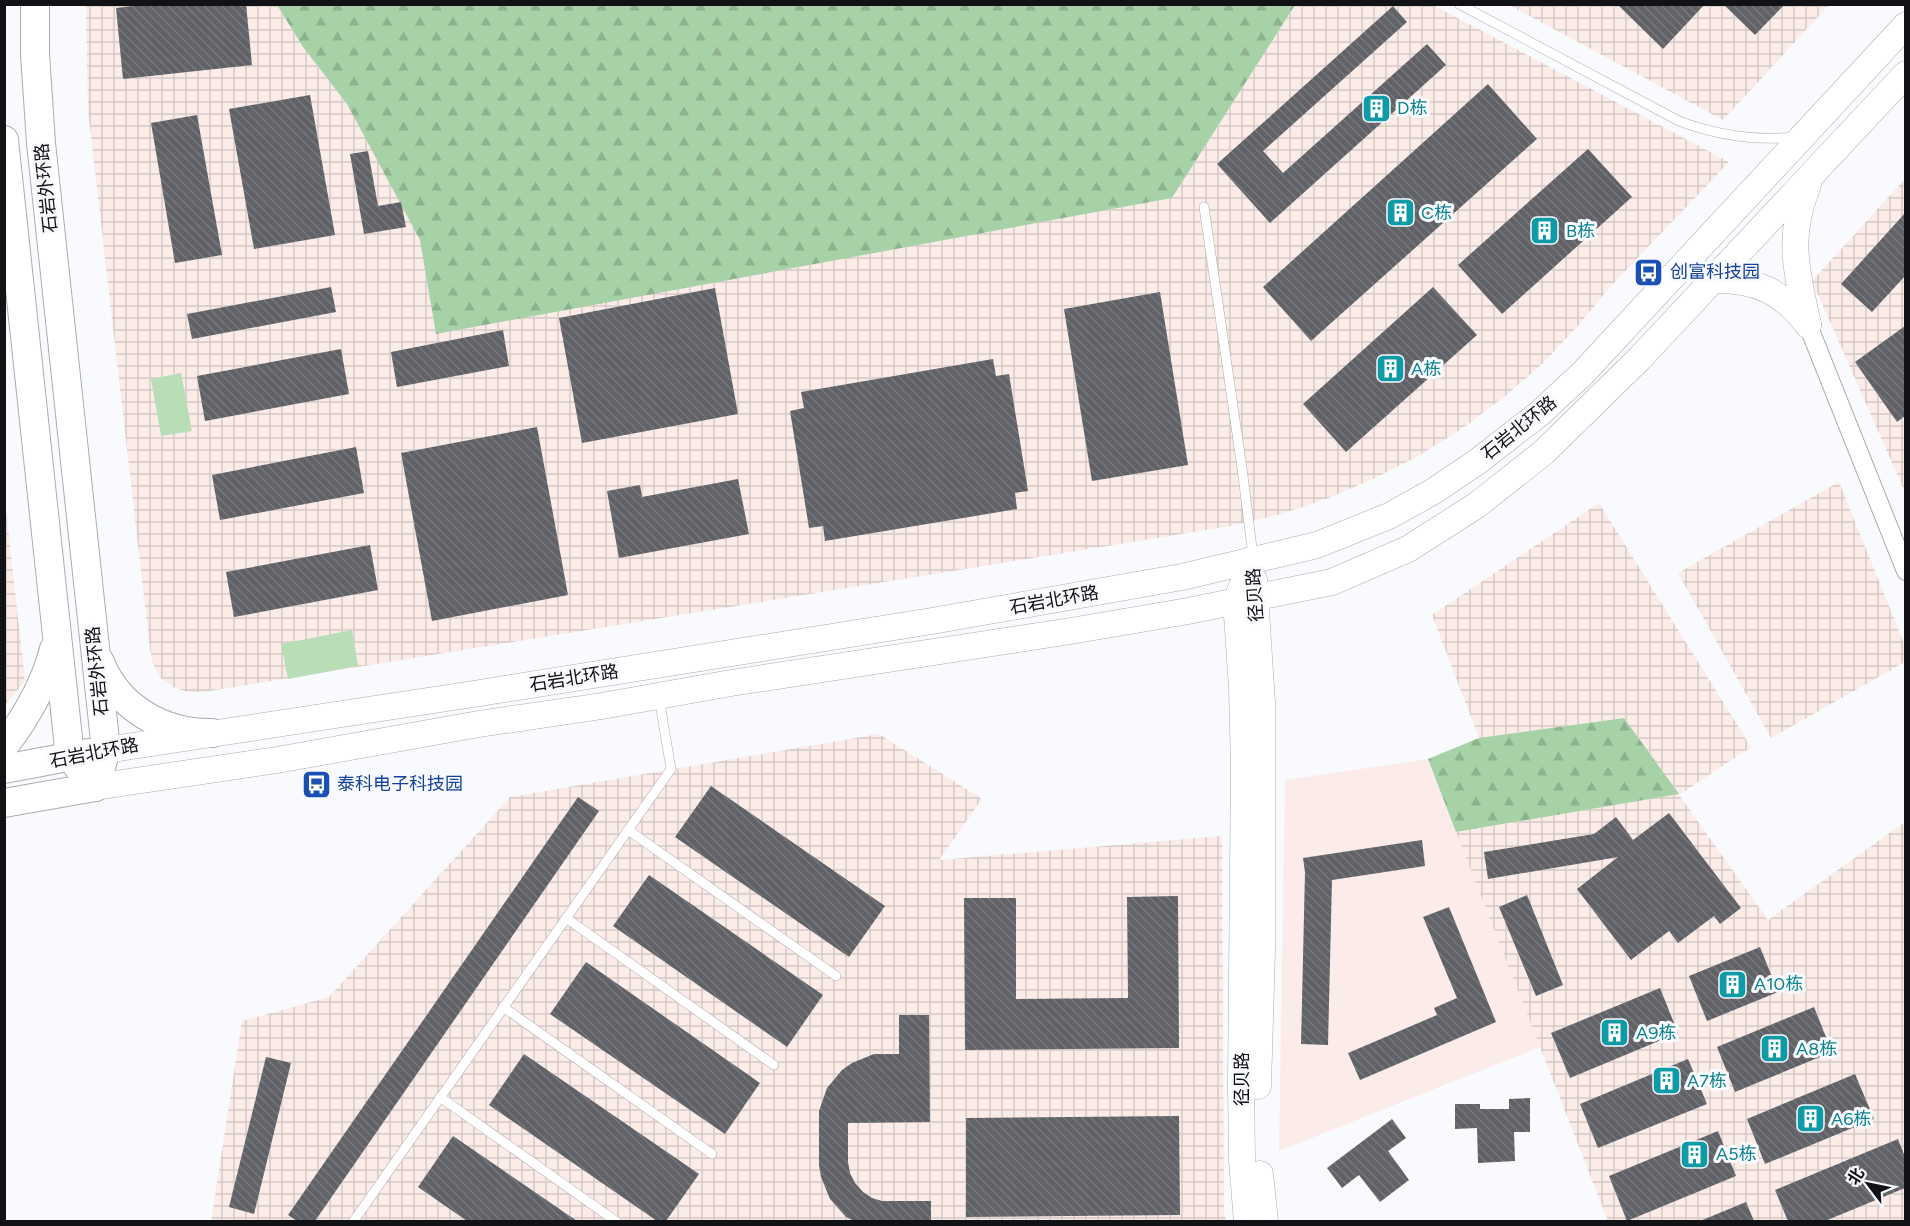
<svg xmlns="http://www.w3.org/2000/svg" width="1910" height="1226" viewBox="0 0 1910 1226" font-family="Figtree,'Noto Sans SC',sans-serif">
  <style>
    .commercial { fill: #fcece9 }
    .industrial { fill: url(#industrial-grid) }
    .green { fill: #b9deb7 }
    .forest { fill: url(#forest-firs) }
    .building { fill: url(#building-back-hatch) }
    .lines { fill: none; stroke-linecap: round; stroke-linejoin: round }
    .lane-casing { stroke: #aaacb3; stroke-width: 10 }
    .street-casing { stroke: #aaacb3; stroke-width: 20 }
    .secondary-casing { stroke: #aaacb3; stroke-width: 27 }
    .primary-casing { stroke: #aaacb3; stroke-width: 30 }
    .lane { stroke: #fff; stroke-width: 9 }
    .street { stroke: #fff; stroke-width: 18 }
    .secondary { stroke: #fff; stroke-width: 26 }
    .primary { stroke: #fff; stroke-width: 28 }
    .labels { text-anchor: middle; stroke-width: 6; stroke-linejoin: round; paint-order: stroke }
    .culture-label { font-size: 18px; fill: #0d838f; stroke: #f8fafe; text-anchor: start }
    .street-label { font-size: 18px; fill: #111215; stroke: #f8fafe }
    .transit-label { font-size: 18px; fill: #164399; stroke: #f8fafe; text-anchor: start }
  </style>
  <defs>
    <pattern id="industrial-grid" width="8" height="8" patternUnits="userSpaceOnUse" patternTransform="scale(1.5)"><rect width="8" height="8" fill="#fbece8"/><path d="M0 4h8M4 0v8" fill="none" stroke="#d6c9c6"/></pattern>
    <pattern id="forest-firs" width="22" height="20" patternUnits="userSpaceOnUse" patternTransform="scale(1.5)"><rect width="22" height="20" fill="#a7d1a6"/><path d="M5 1l3.5 6h-7zM16 11l3.5 6h-7z" fill="#8fb28e"/></pattern>
    <pattern id="building-back-hatch" width="6" height="6" patternUnits="userSpaceOnUse" patternTransform="scale(1.5)"><rect width="6" height="6" fill="#606268"/><path d="M-1 5l2 2M0 0l6 6M5-1l2 2" fill="none" stroke="#76787c"/></pattern>
  </defs>
  <rect width="100%" height="100%" fill="#f8fafe"/>
  <polygon class="commercial" points="1428,759 1540,1047 1279,1151 1285,780"/>
  <g class="industrial">
    <polygon points="86,5 277,5 303,47 347,104 389,176 420,240 436,333 1172,198 1295,5 1433,5 1729,162 1609,288 1577,327 1542,364 1504,397 1463,428 1420,455 1375,478 1329,498 1281,514 1231,526 203,692 188,692 173,687 161,678 153,664 150,649 88,110"/>
    <polygon points="1509,5 1829,5 1723,120"/>
    <polygon points="1905,179 1905,492 1812,281"/>
    <polygon points="1839,482 1905,646 1905,662 1771,738 1678,573"/>
    <polygon points="4,492 25,681 5,705 4,705"/>
    <polygon points="1599,503 1751,747 1679,795 1768,920 1905,822 1905,1221 1608,1221 1456,832 1678,794 1624,718 1479,738 1432,615"/>
    <polygon points="879,734 982,799 939,860 1222,836 1224,1211 1226,1221 211,1222 242,1021 329,997 510,797"/>
  </g>
  <g class="green">
    <polygon points="181,373 192,431 161,436 151,379"/>
    <polygon points="352,630 358,666 288,679 281,644"/>
  </g>
  <g class="forest">
    <polygon points="277,5 1295,5 1172,198 436,334 420,240 347,104 303,47"/>
    <polygon points="1624,718 1679,794 1456,832 1428,759 1479,738"/>
  </g>
  <g class="building">
    <polygon points="148,4 246,4 252,65 123,79 116,8"/>
    <polygon points="1617,4 1705,4 1663,49"/>
    <polygon points="1723,4 1785,4 1755,35"/>
    <polygon points="1393,6 1407,22 1263,151 1283,173 1427,44 1446,65 1270,223 1217,164"/>
    <polygon points="1488,84 1537,139 1311,341 1263,287"/>
    <polygon points="310,95 335,235 254,249 229,109"/>
    <polygon points="197,115 222,255 175,263 151,123"/>
    <polygon points="1588,149 1632,197 1502,314 1458,265"/>
    <polygon points="368,151 378,206 401,202 406,227 364,234 350,154"/>
    <polygon points="1905,213 1905,276 1872,312 1841,284"/>
    <polygon points="331,287 336,312 192,339 187,314"/>
    <polygon points="1433,287 1477,335 1346,452 1303,404"/>
    <polygon points="715,288 738,414 582,443 559,318"/>
    <polygon points="1160,292 1188,465 1092,481 1064,309"/>
    <polygon points="1905,326 1905,416 1897,422 1855,362"/>
    <polygon points="503,330 509,366 397,387 391,352"/>
    <polygon points="341,349 349,394 205,421 197,376"/>
    <polygon points="993,359 996,376 1009,374 1028,491 1015,493 1017,509 825,541 823,526 809,528 790,411 804,408 801,392"/>
    <polygon points="537,427 568,595 432,621 401,453"/>
    <polygon points="356,447 364,493 220,520 212,475"/>
    <polygon points="738,479 749,534 619,558 607,491 640,485 642,497"/>
    <polygon points="370,545 378,590 234,617 226,572"/>
    <polygon points="711,786 885,906 849,957 675,837"/>
    <polygon points="578,797 599,811 315,1221 297,1221 288,1215"/>
    <polygon points="1669,813 1741,908 1720,924 1714,916 1678,943 1669,931 1631,960 1577,889 1618,857 1488,879 1484,852 1594,834 1616,817 1633,840"/>
    <polygon points="1422,840 1425,866 1332,880 1328,1045 1301,1044 1305,872 1303,858"/>
    <polygon points="649,875 823,995 787,1047 613,926"/>
    <polygon points="1527,895 1563,985 1536,996 1499,907"/>
    <polygon points="1178,896 1179,1048 965,1050 964,898 1016,898 1016,999 1128,998 1127,897"/>
    <polygon points="1449,907 1496,1022 1360,1080 1348,1053 1437,1015 1434,1008 1457,998 1423,917"/>
    <polygon points="1760,947 1778,992 1707,1021 1689,976"/>
    <polygon points="586,962 760,1083 725,1134 550,1014"/>
    <polygon points="1660,988 1678,1033 1570,1078 1551,1033"/>
    <polygon points="1814,1007 1832,1052 1735,1092 1717,1047"/>
    <polygon points="899,1015 929,1015 930,1122 848,1123 848,1162 850,1173 855,1183 863,1192 872,1198 882,1201 931,1201 931,1221 854,1221 846,1217 830,1199 821,1177 819,1165 819,1111 827,1088 842,1070 852,1063 874,1054 899,1054"/>
    <polygon points="524,1054 699,1174 666,1221 657,1221 489,1105"/>
    <polygon points="266,1057 291,1063 254,1214 229,1207"/>
    <polygon points="1688,1059 1707,1104 1598,1148 1580,1104"/>
    <polygon points="1855,1074 1874,1119 1765,1164 1747,1119"/>
    <polygon points="1530,1098 1530,1132 1514,1132 1515,1161 1478,1163 1477,1128 1455,1129 1455,1104 1480,1104 1480,1109 1509,1109 1509,1099"/>
    <polygon points="1179,1116 1180,1215 966,1217 966,1118"/>
    <polygon points="1392,1119 1406,1138 1388,1151 1409,1180 1380,1202 1359,1175 1342,1188 1327,1168"/>
    <polygon points="1718,1131 1736,1176 1627,1221 1609,1176"/>
    <polygon points="453,1136 577,1221 467,1221 418,1187"/>
    <polygon points="1898,1139 1905,1157 1905,1188 1825,1221 1788,1221 1775,1190"/>
    <polygon points="1746,1202 1754,1221 1700,1221"/>
  </g>
  <g class="lines">
    <defs>
      <g id="lane">
        <path d="M1459,4l220,117c37,14 75,20 115,16"/>
        <polyline points="1204,207 1242,468 1253,556"/>
        <polyline points="628,830 836,976"/>
        <polyline points="566,918 774,1065"/>
        <polyline points="503,1007 712,1154"/>
        <polyline points="440,1097 617,1222"/>
        <polyline points="353,1222 671,769 659,698"/>
      </g>
      <polyline id="street" points="1808,325 1906,571"/>
      <g id="secondary">
        <path d="M1808,185c-22,54 -11,86 0,140"/>
        <path d="M1715,280c42,0 67,11 93,45"/>
        <polyline points="1254,580 1262,703 1262,950 1258,1086"/>
        <polyline points="106,750 467,695 932,621 1182,577 1317,545 1389,516 1434,491 1477,462 1540,413 1583,373 1906,25"/>
        <polyline points="95,787 277,760 479,724 602,706 731,683 1071,631 1188,611 1332,582 1408,549 1477,505 1544,452 1639,359 1906,74"/>
        <polyline points="1260,1174 1265,1222"/>
        <polyline points="1247,1222 1242,1160 1241,1084 1244,765 1242,688 1236,601 1253,559"/>
      </g>
      <g id="primary">
        <polyline points="35,4 35,54 41,143 106,750 95,787"/>
        <polyline points="4,140 70,757 95,787"/>
        <path d="M100,662c18,46 64,72 112,71"/>
        <path d="M4,746c23,-30 41,-61 50,-97"/>
        <polyline points="4,769 89,753"/>
        <polyline points="4,803 95,787"/>
      </g>
    </defs>
    <use href="#lane" class="lane-casing"/>
    <use href="#street" class="street-casing"/>
    <use href="#secondary" class="secondary-casing"/>
    <use href="#primary" class="primary-casing"/>
    <use href="#lane" class="lane"/>
    <use href="#street" class="street"/>
    <use href="#secondary" class="secondary"/>
    <use href="#primary" class="primary"/>
  </g>
  <defs>
    <symbol id="building-square" viewBox="-11 -11 22 22"><rect x="-9" y="-9" width="18" height="18" rx="4" fill="#0f9aa8" stroke="#f8fafe"/><path d="M-4-6H4V6H1V3H-1V6H-4ZM-2.5-4.3h1.7v1.8h-1.7ZM.8-4.3h1.7v1.8H.8ZM-2.5-1h1.7V.8h-1.7ZM.8-1h1.7V.8H.8Z" fill="#fff"/></symbol>
    <symbol id="bus-square" viewBox="-11 -11 22 22"><rect x="-9" y="-9" width="18" height="18" rx="4" fill="#1a4fb4" stroke="#f8fafe"/><path d="M-5-6H5V4H4V6H2V4H-2V6H-4V4H-5ZM-3.5-4V0h7V-4ZM-3.5 1.2v1.5H-2V1.2ZM2 1.2v1.5H3.5V1.2Z" fill="#fff"/></symbol>
  </defs>
  <g fill-rule="evenodd">
    <use href="#building-square" x="1360" y="92" width="33" height="33"/>
    <use href="#building-square" x="1384" y="196" width="33" height="33"/>
    <use href="#building-square" x="1528" y="214" width="33" height="33"/>
    <use href="#bus-square" x="1632" y="256" width="33" height="33"/>
    <use href="#building-square" x="1374" y="352" width="33" height="33"/>
    <use href="#bus-square" x="300" y="768" width="33" height="33"/>
    <use href="#building-square" x="1716" y="968" width="33" height="33"/>
    <use href="#building-square" x="1598" y="1016" width="33" height="33"/>
    <use href="#building-square" x="1758" y="1032" width="33" height="33"/>
    <use href="#building-square" x="1650" y="1064" width="33" height="33"/>
    <use href="#building-square" x="1794" y="1102" width="33" height="33"/>
    <use href="#building-square" x="1678" y="1138" width="33" height="33"/>
  </g>
  <g class="labels">
    <g class="culture-label">
      <text x="1397" y="114">D栋</text>
      <text x="1421" y="219">C栋</text>
      <text x="1566" y="237">B栋</text>
      <text x="1411" y="375">A栋</text>
      <text x="1754" y="990">A10栋</text>
      <text x="1636" y="1039">A9栋</text>
      <text x="1796" y="1055">A8栋</text>
      <text x="1687" y="1087">A7栋</text>
      <text x="1831" y="1125">A6栋</text>
      <text x="1716" y="1160">A5栋</text>
    </g>
    <g class="street-label">
      <text transform="translate(46 188) rotate(-96)" y="6">石岩外环路</text>
      <text transform="translate(1519 428) rotate(-39)" y="6">石岩北环路</text>
      <text transform="translate(1255 595) rotate(-94)" y="6">径贝路</text>
      <text transform="translate(1054 600) rotate(-10)" y="6">石岩北环路</text>
      <text transform="translate(97 671) rotate(-96)" y="6">石岩外环路</text>
      <text transform="translate(574 678) rotate(-9)" y="6">石岩北环路</text>
      <text transform="translate(94 753) rotate(-11)" y="6">石岩北环路</text>
      <text transform="translate(1242 1079) rotate(-90)" y="6">径贝路</text>
    </g>
    <g class="transit-label">
      <text x="1670" y="278">创富科技园</text>
      <text x="337" y="790">泰科电子科技园</text>
    </g>
  </g>
  <rect width="1910" height="1226" fill="none" stroke="#111215" stroke-width="12"/>
  <g transform="translate(1868 1184) rotate(302)" stroke="#f8fafe" stroke-width="4.5" paint-order="stroke">
  <path d="M0-4.5L10 22L0 15L-10 22Z" fill="#111215"/>
  <text y="-9" font-size="16" font-weight="bold" text-anchor="middle" fill="#111215">北</text>
  </g>
</svg>
